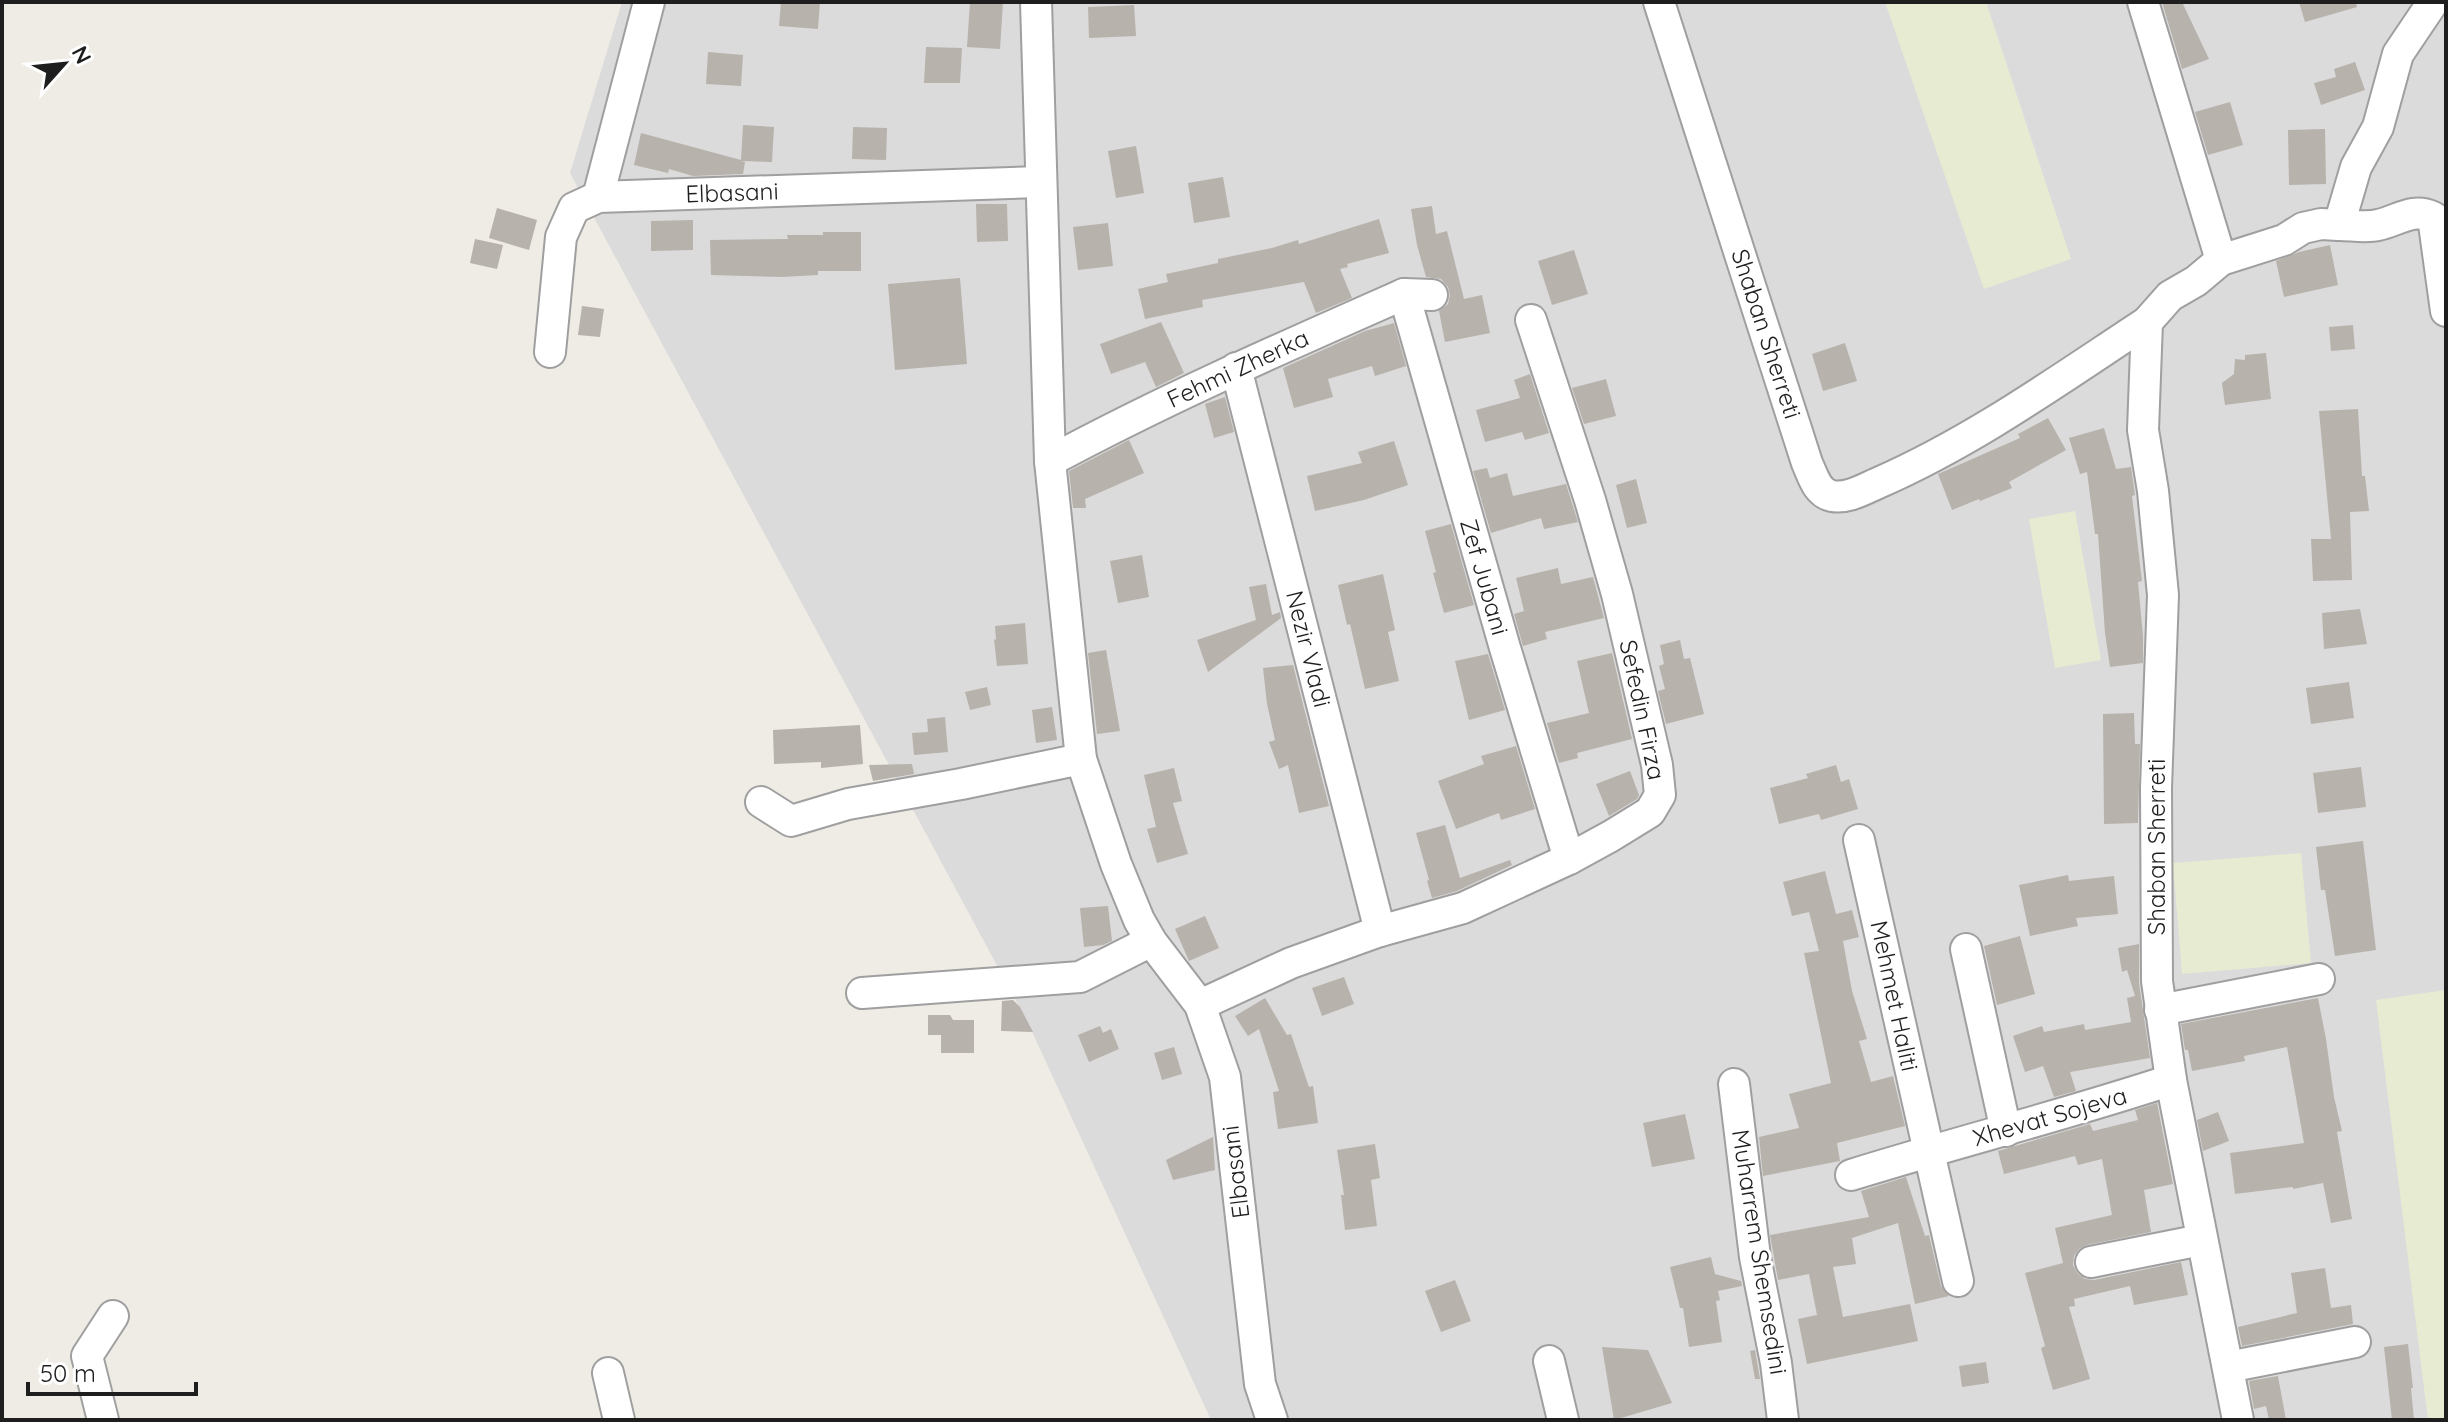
<svg xmlns="http://www.w3.org/2000/svg" width="2448" height="1422" viewBox="0 0 2448 1422" font-family="Quicksand,sans-serif">
  <style>
    .residential { fill: #dcdbdb }
    .farmland { fill: #e6ebd2 }
    .building { fill: #b7b2ab }
    .lines { fill: none; stroke-linecap: round; stroke-linejoin: round }
    .minor-casing { stroke: #9f9f9f; stroke-width: 34 }
    .minor { stroke: #fff; stroke-width: 30 }
    .labels { text-anchor: middle; stroke-width: 6; stroke-linejoin: round; paint-order: stroke }
    .street-label { font-size: 24px; fill: #1e1e1e; stroke: #fff }
  </style>
  <rect width="100%" height="100%" fill="#eeece5"/>
  <polygon class="residential" points="622,2 2446,2 2446,1420 1211,1420 1028,1023 570,173"/>
  <g class="farmland">
    <polygon points="1885,2 1986,2 2071,259 1984,289"/>
    <polygon points="2075,511 2101,660 2055,668 2029,519"/>
    <polygon points="2301,853 2311,963 2182,974 2173,863"/>
    <polygon points="2446,990 2446,1420 2428,1420 2376,1000"/>
  </g>
  <g class="building">
    <polygon points="781,2 820,2 818,29 779,26"/>
    <polygon points="970,2 1003,2 1000,49 967,47"/>
    <polygon points="2162,2 2182,2 2209,59 2182,69"/>
    <polygon points="2299,2 2356,2 2357,7 2305,22"/>
    <polygon points="1134,5 1136,36 1089,38 1088,7"/>
    <polygon points="926,47 962,48 960,83 924,83"/>
    <polygon points="708,52 743,55 741,86 706,84"/>
    <polygon points="2355,62 2365,90 2321,105 2314,83 2336,77 2334,69"/>
    <polygon points="2230,102 2243,145 2208,155 2195,112"/>
    <polygon points="743,125 774,127 772,162 741,161 745,162 743,174 693,176 669,169 668,173 634,165 641,133 741,160"/>
    <polygon points="853,127 887,128 886,160 852,159"/>
    <polygon points="2325,129 2326,184 2289,185 2288,130"/>
    <polygon points="1136,146 1144,193 1116,198 1108,151"/>
    <polygon points="1223,177 1230,217 1194,223 1188,183"/>
    <polygon points="976,204 1007,204 1008,241 977,242"/>
    <polygon points="1432,206 1436,234 1447,231 1464,299 1482,295 1490,333 1445,342 1439,311 1448,304 1450,295 1448,287 1441,279 1426,277 1417,245 1411,209"/>
    <polygon points="497,208 537,220 529,250 489,238"/>
    <polygon points="1379,219 1389,253 1347,264 1348,267 1340,269 1352,298 1316,313 1304,282 1202,300 1203,307 1145,319 1138,289 1168,282 1166,274 1218,263 1218,259 1272,248 1298,240 1299,244"/>
    <polygon points="693,220 693,250 651,251 651,221"/>
    <polygon points="1108,223 1113,266 1078,270 1073,227"/>
    <polygon points="823,232 861,232 861,271 818,271 818,275 782,277 711,275 710,240 788,239 787,235 823,235"/>
    <polygon points="475,239 503,245 497,269 470,263"/>
    <polygon points="2330,245 2338,285 2284,297 2276,261 2299,252"/>
    <polygon points="1574,250 1588,294 1552,305 1538,261"/>
    <polygon points="960,278 967,364 895,370 888,284"/>
    <polygon points="582,306 604,309 600,337 578,335"/>
    <polygon points="1161,322 1184,373 1156,387 1145,362 1111,374 1100,344"/>
    <polygon points="1394,323 1406,366 1375,376 1372,366 1328,379 1333,397 1294,408 1283,368 1365,331"/>
    <polygon points="2353,325 2355,349 2331,351 2329,327"/>
    <polygon points="1845,343 1857,381 1823,391 1812,354"/>
    <polygon points="2266,353 2271,399 2225,405 2222,383 2234,374 2235,359 2245,360 2245,355"/>
    <polygon points="1530,374 1549,433 1525,440 1522,432 1485,442 1476,410 1520,398 1514,380"/>
    <polygon points="1606,379 1616,416 1584,424 1572,388"/>
    <polygon points="1225,397 1234,432 1214,438 1205,404"/>
    <polygon points="2358,409 2362,476 2365,476 2369,511 2350,512 2352,580 2313,581 2311,539 2331,539 2319,411"/>
    <polygon points="2048,418 2066,450 2009,482 2012,488 1980,501 1979,499 1952,510 1938,474 2020,438 2018,434"/>
    <polygon points="2104,428 2116,469 2131,467 2135,495 2132,496 2142,581 2138,582 2143,636 2143,663 2110,667 2105,633 2098,534 2095,534 2087,472 2080,474 2069,438"/>
    <polygon points="1129,440 1144,473 1085,499 1086,508 1073,508 1069,471"/>
    <polygon points="1394,441 1408,485 1364,500 1315,511 1307,476 1362,463 1358,452"/>
    <polygon points="1487,468 1490,478 1507,473 1513,496 1566,484 1578,522 1544,529 1541,518 1491,533 1473,471"/>
    <polygon points="1636,479 1647,523 1627,528 1616,485"/>
    <polygon points="1451,524 1474,605 1444,613 1433,573 1436,572 1425,531"/>
    <polygon points="1142,555 1149,597 1118,603 1110,561"/>
    <polygon points="1558,568 1561,584 1593,577 1604,618 1545,632 1547,639 1523,646 1514,614 1524,611 1516,578"/>
    <polygon points="1383,574 1395,630 1388,632 1399,681 1365,689 1350,624 1347,625 1338,585"/>
    <polygon points="1266,584 1272,615 1280,612 1281,618 1208,672 1197,640 1256,620 1249,587"/>
    <polygon points="2360,609 2367,644 2324,649 2322,613"/>
    <polygon points="1025,623 1028,664 997,666 994,639 996,640 995,626"/>
    <polygon points="1680,640 1684,659 1690,658 1704,714 1666,724 1658,691 1665,689 1659,666 1664,664 1660,645"/>
    <polygon points="1106,650 1120,731 1097,734 1088,653"/>
    <polygon points="1612,653 1632,739 1577,753 1578,758 1559,763 1547,723 1589,713 1577,661"/>
    <polygon points="1488,654 1505,710 1469,720 1455,661"/>
    <polygon points="1293,665 1329,806 1299,813 1288,765 1279,769 1269,742 1275,740 1267,704 1263,668"/>
    <polygon points="2349,682 2354,718 2311,724 2306,688"/>
    <polygon points="987,687 991,705 970,710 965,692"/>
    <polygon points="1052,707 1057,740 1036,743 1032,710"/>
    <polygon points="2134,713 2135,744 2140,744 2138,823 2104,824 2103,714"/>
    <polygon points="945,717 948,752 914,755 912,733 928,732 927,719"/>
    <polygon points="860,725 863,764 821,768 821,762 774,764 773,730"/>
    <polygon points="1516,746 1535,809 1501,820 1499,813 1456,829 1438,781 1484,764 1481,756"/>
    <polygon points="912,764 914,774 873,781 869,765"/>
    <polygon points="1836,765 1841,782 1849,779 1858,809 1821,820 1819,814 1779,824 1770,788 1808,778 1806,774"/>
    <polygon points="2361,767 2366,807 2318,813 2313,773"/>
    <polygon points="1174,768 1182,801 1173,803 1188,854 1157,863 1147,829 1156,827 1144,775"/>
    <polygon points="1630,771 1639,795 1637,799 1609,816 1596,784"/>
    <polygon points="1445,825 1460,878 1510,860 1512,865 1457,891 1432,898 1427,881 1429,880 1416,833"/>
    <polygon points="2363,841 2376,950 2335,956 2325,890 2321,890 2316,847"/>
    <polygon points="1825,871 1836,914 1852,910 1859,937 1843,941 1852,991 1867,1039 1859,1041 1871,1082 1893,1076 1905,1126 1837,1143 1840,1161 1763,1176 1759,1137 1799,1128 1789,1094 1831,1083 1804,953 1819,951 1809,912 1792,916 1783,882"/>
    <polygon points="2068,875 2069,881 2114,876 2118,914 2076,918 2078,926 2030,936 2019,885"/>
    <polygon points="1108,906 1112,941 1103,945 1084,947 1080,908"/>
    <polygon points="1205,916 1219,948 1189,961 1175,929"/>
    <polygon points="2020,936 2035,994 1997,1005 1984,946"/>
    <polygon points="2139,944 2139,983 2150,1058 2070,1072 2076,1091 2054,1097 2043,1066 2025,1072 2013,1036 2042,1026 2044,1032 2084,1024 2085,1030 2131,1022 2127,998 2135,996 2127,970 2122,972 2118,948"/>
    <polygon points="1344,977 1354,1004 1322,1016 1312,988"/>
    <polygon points="1265,998 1287,1035 1291,1034 1309,1087 1313,1086 1318,1123 1278,1129 1273,1092 1279,1091 1259,1029 1248,1036 1235,1016"/>
    <polygon points="2318,998 2326,1039 2334,1097 2342,1131 2337,1132 2352,1219 2331,1223 2323,1183 2293,1189 2293,1187 2235,1194 2230,1153 2304,1143 2287,1047 2244,1056 2245,1061 2192,1071 2188,1050 2185,1050 2181,1024"/>
    <polygon points="1013,1000 1020,1007 1033,1032 1001,1031 1002,1001"/>
    <polygon points="928,1015 950,1015 953,1020 974,1020 974,1053 941,1053 941,1035 928,1035"/>
    <polygon points="1100,1026 1103,1033 1111,1029 1119,1049 1089,1062 1078,1035"/>
    <polygon points="1174,1047 1182,1074 1162,1080 1154,1053"/>
    <polygon points="2157,1103 2173,1184 2144,1190 2151,1232 2087,1245 2079,1249 2074,1256 2073,1265 2078,1274 2085,1279 2094,1280 2181,1262 2188,1295 2134,1305 2130,1286 2074,1299 2075,1306 2069,1307 2090,1379 2053,1390 2041,1348 2045,1346 2025,1273 2063,1263 2055,1228 2112,1215 2102,1159 2078,1165 2075,1156 2004,1174 1998,1151 2090,1124 2093,1131 2138,1120 2135,1110"/>
    <polygon points="2218,1112 2229,1141 2203,1151 2197,1120"/>
    <polygon points="1685,1114 1695,1159 1652,1167 1643,1123"/>
    <polygon points="1213,1137 1215,1170 1173,1180 1166,1160"/>
    <polygon points="1375,1144 1380,1178 1371,1180 1377,1226 1345,1230 1341,1195 1344,1195 1337,1150"/>
    <polygon points="1906,1177 1925,1236 1929,1235 1941,1286 1949,1296 1915,1304 1898,1223 1852,1238 1856,1264 1833,1267 1843,1317 1910,1304 1918,1341 1807,1364 1798,1319 1817,1315 1809,1274 1778,1280 1770,1235 1869,1217 1861,1191"/>
    <polygon points="1711,1257 1715,1274 1741,1281 1742,1286 1718,1291 1720,1300 1716,1301 1722,1342 1689,1347 1683,1308 1680,1308 1670,1267"/>
    <polygon points="2325,1268 2331,1308 2351,1305 2353,1324 2242,1346 2238,1327 2297,1313 2291,1273"/>
    <polygon points="1455,1280 1471,1321 1441,1332 1425,1291"/>
    <polygon points="2408,1344 2413,1388 2411,1388 2414,1420 2392,1420 2384,1347"/>
    <polygon points="1602,1347 1648,1350 1672,1403 1614,1420"/>
    <polygon points="1755,1350 1760,1379 1755,1379 1750,1351"/>
    <polygon points="1986,1362 1989,1383 1962,1387 1959,1366"/>
    <polygon points="2278,1376 2286,1420 2269,1420 2266,1406 2254,1409 2249,1381"/>
  </g>
  <g class="lines">
    <defs>
      <g id="minor">
        <polyline points="1036,2 1050,461 1081,759 1116,864 1139,920 1151,941 1200,1005 1225,1077 1260,1384 1272,1420"/>
        <path d="M1659,2l148,461c6,13 10,30 25,33 16,3 32,-7 46,-13 96,-42 182,-104 269,-161"/>
        <polyline points="2143,2 2221,260"/>
        <polyline points="598,197 649,2"/>
        <path d="M2339,225c12,0 27,3 39,0 20,-4 34,-18 55,-8l13,94"/>
        <polyline points="1404,294 1505,648 1569,859"/>
        <polyline points="550,352 561,237 574,208 598,197 1040,182"/>
        <polyline points="1236,368 1380,931"/>
        <path d="M1050,461c115,-62 234,-114 354,-167l28,1"/>
        <polyline points="761,802 791,821 848,804 961,784 1081,759"/>
        <polyline points="1859,840 1958,1281"/>
        <polyline points="1966,949 2006,1131"/>
        <polyline points="862,993 1080,977 1151,941"/>
        <polyline points="1200,1005 1291,963 1380,931 1463,908 1569,859 1611,836 1650,812 1660,795 1657,765 1617,594 1590,500 1531,320"/>
        <polyline points="2160,1010 2319,979"/>
        <polyline points="1734,1084 1755,1257 1776,1363 1783,1420"/>
        <path d="M1851,1175c106,-33 214,-60 320,-95"/>
        <polyline points="2091,1262 2201,1240"/>
        <polyline points="1549,1361 1563,1420"/>
        <polyline points="2228,1367 2355,1342"/>
        <polyline points="608,1373 619,1420"/>
        <polyline points="103,1420 87,1356 113,1316"/>
        <polyline points="2238,1420 2171,1080 2157,981 2156,788 2163,595 2153,491 2143,430 2147,322 2170,296 2196,281 2221,260 2284,240 2303,228 2321,224 2339,225 2356,167 2378,127 2398,54 2433,2"/>
      </g>
    </defs>
    <use href="#minor" class="minor-casing"/>
    <use href="#minor" class="minor"/>
  </g>
  <g class="labels">
    <g class="street-label">
      <text transform="translate(732 193) rotate(-2)" y="8">Elbasani</text>
      <text transform="translate(1766 334) rotate(72)" y="8">Shaban Sherreti</text>
      <text transform="translate(1238 369) rotate(-25)" y="8">Fehmi Zherka</text>
      <text transform="translate(1484 577) rotate(74)" y="8">Zef Jubani</text>
      <text transform="translate(1308 649) rotate(76)" y="8">Nezir Vladi</text>
      <text transform="translate(1642 710) rotate(78)" y="8">Sefedin Firza</text>
      <text transform="translate(2157 847) rotate(-90)" y="8">Shaban Sherreti</text>
      <text transform="translate(1894 996) rotate(78)" y="8">Mehmet Haliti</text>
      <text transform="translate(2050 1117) rotate(-16)" y="8">Xhevat Sojeva</text>
      <text transform="translate(1236 1172) rotate(-97)" y="8">Elbasani</text>
      <text transform="translate(1759 1252) rotate(81)" y="8">Muharrem Shemsedini</text>
    </g>
  </g>
  <rect width="2448" height="1422" fill="none" stroke="#1e1e1e" stroke-width="8"/>
  <g transform="translate(64 64) rotate(63)" stroke="#ffffff" stroke-width="6" paint-order="stroke">
  <path d="M0-6L14 30L0 20L-14 30Z" fill="#1e1e1e"/>
  <text y="-12" font-size="22" font-weight="bold" text-anchor="middle" fill="#1e1e1e">N</text>
  </g>
  <path d="M28 1382v12h168v-12" fill="none" stroke="#1e1e1e" stroke-width="4"/>
  <text x="40" y="1382" font-size="24" fill="#1e1e1e" stroke="#ffffff" stroke-width="6" paint-order="stroke">50 m</text>
</svg>
